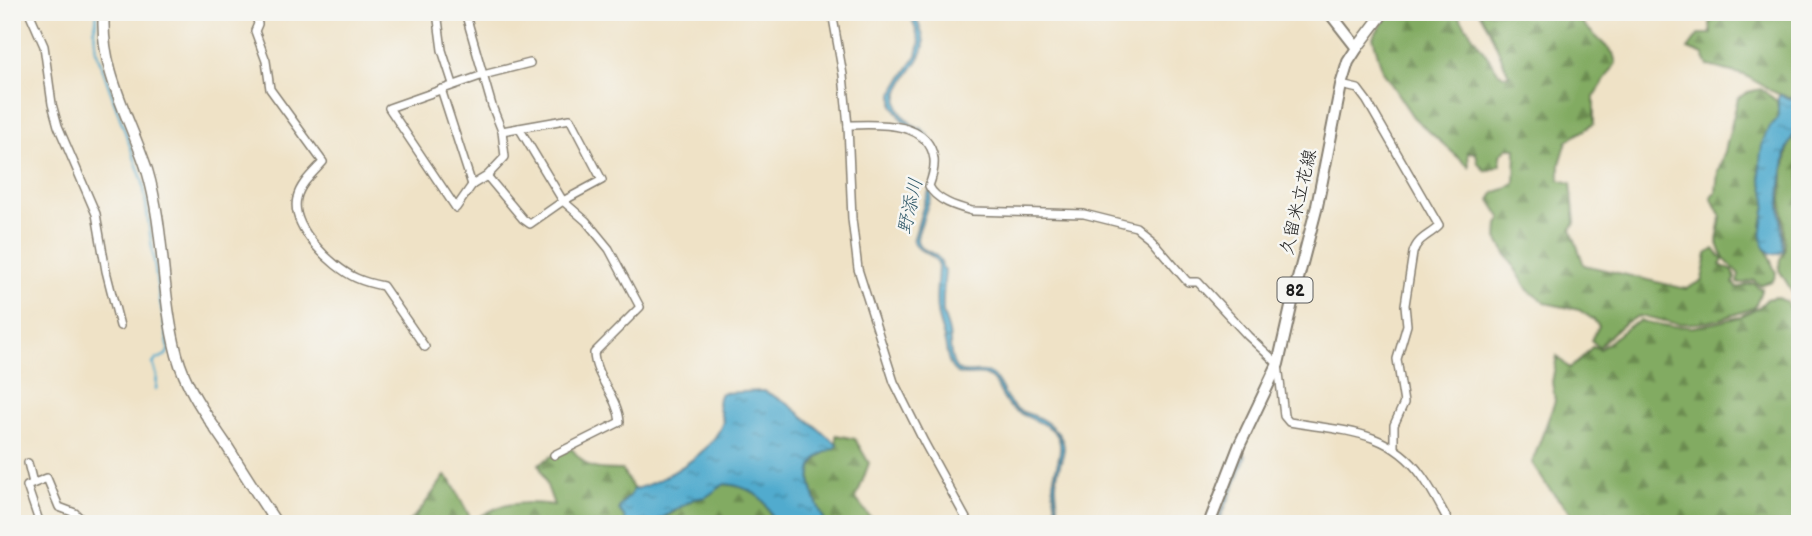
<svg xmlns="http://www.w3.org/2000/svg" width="1812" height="536" viewBox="0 0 1812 536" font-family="'Balsamiq Sans','Klee One',sans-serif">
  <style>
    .forest { fill: url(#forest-firs); stroke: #4f643f; stroke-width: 2 }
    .water { fill: url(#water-ripples); stroke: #366475; stroke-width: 2 }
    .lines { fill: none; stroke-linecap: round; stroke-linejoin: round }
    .stream { stroke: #51abce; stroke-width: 2.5 }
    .street-casing { stroke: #867f71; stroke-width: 10 }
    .secondary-casing { stroke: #867f71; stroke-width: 13 }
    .primary-casing { stroke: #867f71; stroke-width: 14 }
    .street { stroke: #fff; stroke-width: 7 }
    .secondary { stroke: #fff; stroke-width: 10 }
    .primary { stroke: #fff; stroke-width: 10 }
    .labels { text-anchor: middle; stroke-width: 5; stroke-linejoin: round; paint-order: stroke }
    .shield { fill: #f6f6f2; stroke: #5d5d5c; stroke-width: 2 }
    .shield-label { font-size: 16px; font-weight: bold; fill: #1c1c1c }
    .street-label { font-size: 18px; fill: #1c1c1c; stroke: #f6f6f2 }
    .water-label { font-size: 19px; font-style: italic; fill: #345c6c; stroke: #f6f6f2 }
  </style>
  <defs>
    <pattern id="forest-firs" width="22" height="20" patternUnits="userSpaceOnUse" patternTransform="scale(1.75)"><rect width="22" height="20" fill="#82ab62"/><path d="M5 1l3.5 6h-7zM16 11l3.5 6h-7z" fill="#6a8a50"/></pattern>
    <pattern id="water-ripples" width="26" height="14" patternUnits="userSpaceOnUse" patternTransform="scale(1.75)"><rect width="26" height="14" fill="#51abce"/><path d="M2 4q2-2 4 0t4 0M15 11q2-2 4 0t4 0" fill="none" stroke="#428aa6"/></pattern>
  </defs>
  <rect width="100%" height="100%" fill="#f6f6f2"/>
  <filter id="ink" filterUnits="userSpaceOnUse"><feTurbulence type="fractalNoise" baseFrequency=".0143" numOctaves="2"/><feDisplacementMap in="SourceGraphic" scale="14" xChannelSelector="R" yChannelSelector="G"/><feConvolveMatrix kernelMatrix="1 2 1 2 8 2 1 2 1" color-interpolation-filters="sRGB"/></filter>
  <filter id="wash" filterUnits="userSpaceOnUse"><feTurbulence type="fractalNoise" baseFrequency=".00686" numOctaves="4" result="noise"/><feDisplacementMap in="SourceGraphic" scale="28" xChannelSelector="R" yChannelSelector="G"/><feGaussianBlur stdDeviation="1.57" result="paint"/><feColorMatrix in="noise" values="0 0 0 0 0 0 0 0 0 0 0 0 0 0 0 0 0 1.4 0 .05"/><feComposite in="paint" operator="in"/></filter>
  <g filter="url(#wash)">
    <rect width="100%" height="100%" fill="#efe2c6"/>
    <g class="forest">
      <path d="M1390,12h66l43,61 7,3 3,-1 -20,-46 -10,-17h98l7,13 29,28 3,10 -22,34v27l-27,17 -7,23v16l11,3 4,40 -4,6 13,36 102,24 16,-9 5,-26 7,-5 9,11 -3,5 13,6 2,7 -2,5 4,5 17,-5 5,5h3l-7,19c-25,10 -52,19 -80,16 -10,-1 -21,-6 -32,-6 -17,0 -33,19 -44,30l-8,-7 8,-14 -5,-6 -15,-10 -34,-7 -17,-13 -31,-51 1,-15 4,-5 -12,-19 5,-8 10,-3 10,-7 1,-34h-9l-7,7 1,10 -8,4 -8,2 -7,-8 -2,-10 -8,-1 1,15 -56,-50 -31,-47 -9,-33z"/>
      <polygon points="1719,12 1800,12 1800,95 1792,98 1776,93 1744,75 1708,66 1703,55 1688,49 1699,34 1711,34 1710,23"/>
      <polygon points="1761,89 1777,101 1779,117 1767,133 1763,147 1760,174 1767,201 1762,225 1763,242 1776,273 1773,281 1760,285 1754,280 1745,283 1737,283 1739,274 1724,259 1717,241 1721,217 1711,197 1716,192 1718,171 1725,151 1738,98 1748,92"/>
      <polygon points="1800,126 1800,304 1779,270 1780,259 1785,251 1782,201 1783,176 1789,143"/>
      <polygon points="1776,297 1787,302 1792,316 1800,327 1800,524 1580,524 1547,486 1532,463 1555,401 1552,382 1557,356 1569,368 1578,362 1593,346 1600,349 1629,326 1640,321 1669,326 1693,327 1714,323 1739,317 1759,307 1767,299"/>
      <path d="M836,435l19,4 14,24 -13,36 15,19 8,6h-53c-9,-19 -27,-53 -5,-69 5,-4 10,-5 15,-9z"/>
      <path d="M572,449c18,23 23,20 50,21l12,20 -15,18 6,8v8h-219l13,-12 26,-36 6,5 21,40c8,-4 17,-10 25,-13 19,-7 38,-5 57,-3l-15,-41 15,-9z"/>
      <path d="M723,484c13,1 29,5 38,14 6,7 10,18 15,26h-124l22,-12 17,-12 14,-4z"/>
    </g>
    <g class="water">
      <path d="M910,12h4c3,10 10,22 10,32 0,7 -5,15 -9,21 -19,26 -29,43 4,64l2,-1c33,32 13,54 2,91 -2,6 -6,15 -6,21 2,14 23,9 25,27l3,3c-1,13 -3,29 -2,42 1,7 5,14 6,21 2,10 0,28 8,36 8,7 22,0 31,4 13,5 15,24 25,33 7,7 16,7 24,11 11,5 27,18 27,31 -1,12 -8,24 -8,36 -1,17 8,27 -6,40h-5c18,-14 8,-20 8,-39 0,-12 7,-24 7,-37 2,-26 -38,-28 -51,-42 -8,-8 -11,-25 -22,-30 -11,-5 -26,5 -35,-8 -5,-7 -5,-17 -7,-25 -2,-11 -7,-21 -8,-32 -2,-16 1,-32 1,-48 -7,-12 -19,-9 -25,-22l12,-41 7,-15 6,-23 -9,-24 -27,-18 -9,-15v-12l12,-20 12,-18 3,-12z"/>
      <path d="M1781,95l9,4 10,-4v30l-10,16 -4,12 -5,31 -1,20 3,47c-5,4 -9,5 -14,1 -14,-11 -4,-33 -3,-47 1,-9 -3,-18 -5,-26 -2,-14 -1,-37 7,-49 2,-4 7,-8 10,-12v-21z"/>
      <path d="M764,391l23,12 50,41v2c-6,5 -15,6 -20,12 -16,20 1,47 9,66h-50c-4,-7 -7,-15 -11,-21 -9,-12 -26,-18 -40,-19l-19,13 -12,2 -42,25h-26l-2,-8 -5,-6c1,-9 11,-11 14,-20 30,-9 81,-37 90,-69 -3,-9 -8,-19 -2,-28z"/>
      <path d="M1244,454l2,1c-7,23 -18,46 -28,69h-2z"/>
    </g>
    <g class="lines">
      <polyline class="stream" points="97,12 96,22 94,29 96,50 143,182 157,283 169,349 166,355 156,360 153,364 157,376 156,389"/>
    </g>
  </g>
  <g filter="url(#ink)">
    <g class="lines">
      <defs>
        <g id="street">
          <polyline points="29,12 44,46 52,104 58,126 96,214 106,271 120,326"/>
          <path d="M255,12l3,12 -3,7 11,30 4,28 53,73c-9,10 -23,22 -26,36 -7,29 35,69 59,80 9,4 17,6 27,8l42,61"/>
          <polyline points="437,12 442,50 453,84"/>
          <polyline points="465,12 492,106 502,131 505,157 487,176 472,185 456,208 389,108 483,75 530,63"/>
          <polyline points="832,12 843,75 848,126 852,219 858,269 894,382 924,442 969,524"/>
          <path d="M1341,85l17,4 9,12 72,125c-10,10 -22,12 -26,27l-8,52 2,20 -10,34 7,44 -10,22v21"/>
          <polyline points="441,89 472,185"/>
          <path d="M848,126l2,-1c29,-1 79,-4 84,34 1,9 -2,19 -5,27 7,15 29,21 43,25l112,3 52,13 15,12 34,40 3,3h10l50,54 30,28 6,52 5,6c52,9 100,7 133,54 11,15 19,32 28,48"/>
          <path d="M502,131l17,-3 44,73 23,20 23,28 31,58 -46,46c1,25 24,44 26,69l-66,33"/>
          <polyline points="487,176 523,219 530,224 563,201 602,180 570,119 519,128"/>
          <polyline points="28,463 33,483"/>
          <polyline points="40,524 27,486 47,478 59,507 75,513 86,524"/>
        </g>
        <g id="secondary">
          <path d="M104,12c-5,57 26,106 43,158 18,60 14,125 30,185 9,33 29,60 48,88 17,27 34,54 52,81"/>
          <polyline points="1357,48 1384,12"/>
        </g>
        <polyline id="primary" points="1209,524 1240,444 1278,364 1294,294 1317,206 1341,85 1348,62 1357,48 1329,12"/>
      </defs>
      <use href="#street" class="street-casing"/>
      <use href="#secondary" class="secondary-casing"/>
      <use href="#primary" class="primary-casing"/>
      <use href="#street" class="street"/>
      <use href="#secondary" class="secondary"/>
      <use href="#primary" class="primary"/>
    </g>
  </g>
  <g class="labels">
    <rect class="shield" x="1277.5" y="277.5" width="35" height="25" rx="5"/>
    <g class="shield-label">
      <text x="1295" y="296">82</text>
    </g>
    <g class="street-label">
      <text transform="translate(1298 202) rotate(-77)" y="6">久留米立花線</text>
    </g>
    <g class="water-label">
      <text transform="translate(909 206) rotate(-77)" y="7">野添川</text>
    </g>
  </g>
  <rect width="1812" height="536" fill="none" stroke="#f6f6f2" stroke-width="42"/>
</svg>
